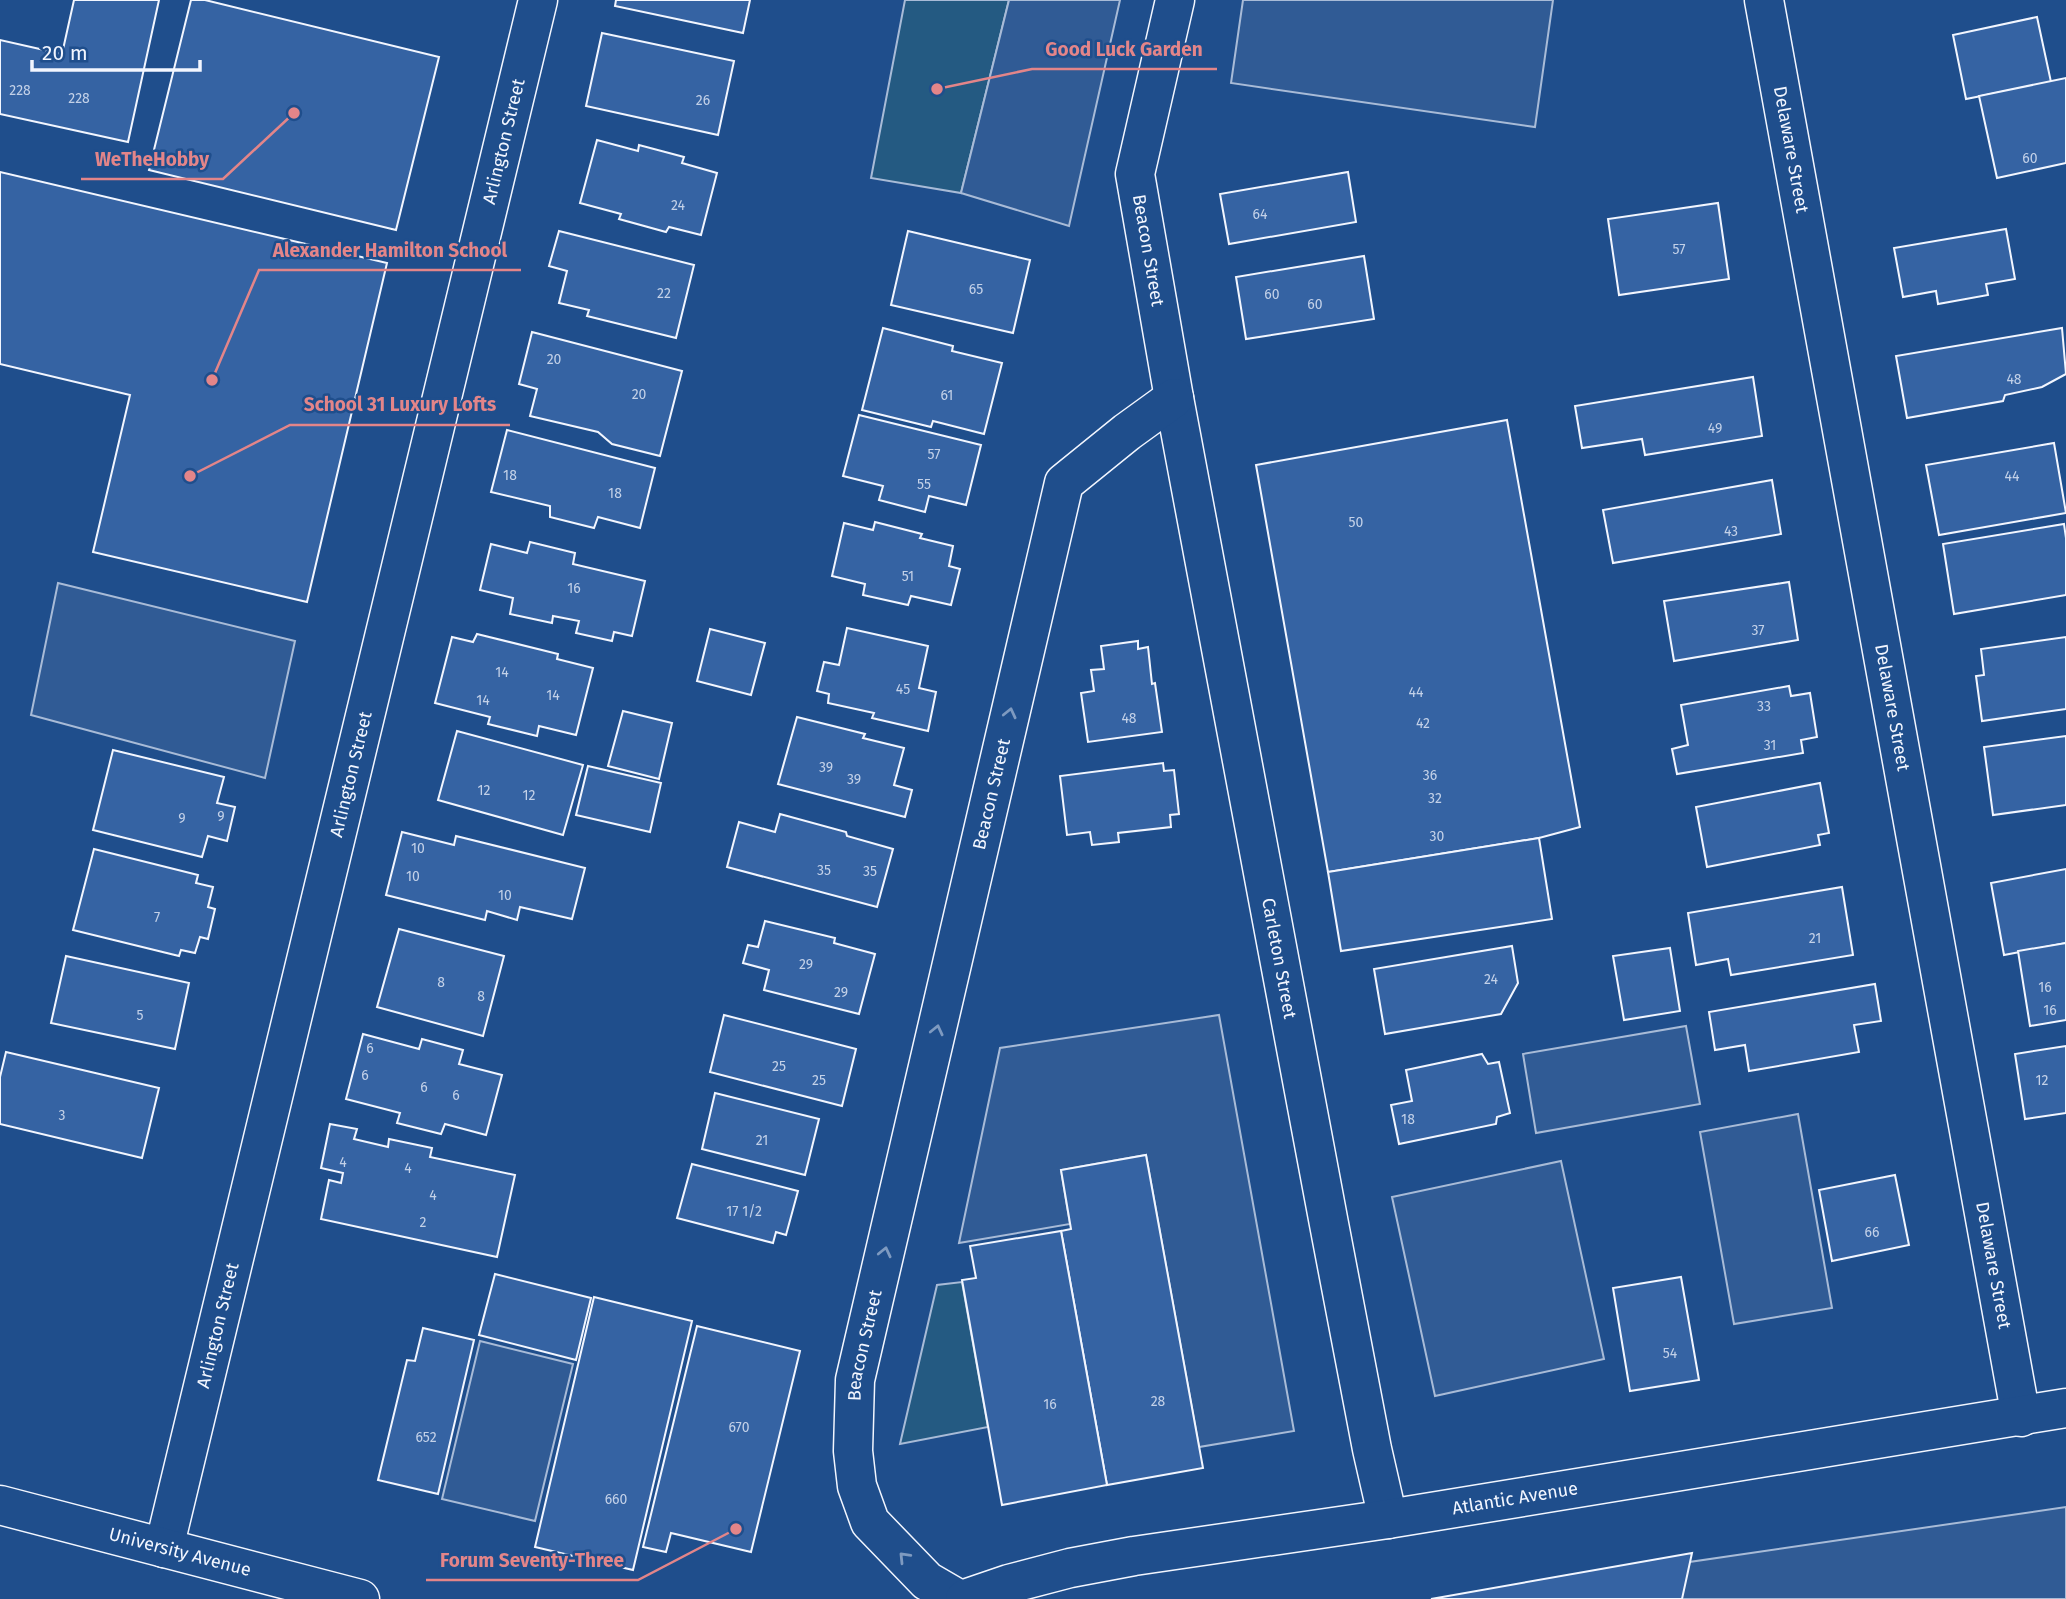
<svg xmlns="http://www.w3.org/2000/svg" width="2066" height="1599" viewBox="0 0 2066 1599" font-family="'Fira Sans',sans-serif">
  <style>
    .green { fill: #245a82; stroke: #a8bbd7; stroke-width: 2 }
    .parking { fill: #305b95; stroke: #a8bbd7; stroke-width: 2 }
    .building { fill: #3563a3; stroke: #f2f6ff; stroke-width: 2 }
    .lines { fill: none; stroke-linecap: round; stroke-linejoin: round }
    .minor-casing { stroke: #f2f6ff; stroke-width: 41 }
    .secondary-casing { stroke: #f2f6ff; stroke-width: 41 }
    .minor { stroke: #1f4e8c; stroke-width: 38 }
    .secondary { stroke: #1f4e8c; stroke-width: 38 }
    .oneway { stroke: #7e9ac0 }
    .labels { text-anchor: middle; stroke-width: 5; stroke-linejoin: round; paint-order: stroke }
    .number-label { font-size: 14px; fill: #c3d1e8 }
    .street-label { font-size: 18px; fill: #f2f6ff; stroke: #1f4e8c }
    .leader { fill: none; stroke: #e38589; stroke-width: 2.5 }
    .callout-dot { fill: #e38589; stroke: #1f4e8c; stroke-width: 2.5 }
    .callout-label { font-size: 19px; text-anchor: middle; font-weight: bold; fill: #e38589; stroke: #1f4e8c; stroke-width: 5; stroke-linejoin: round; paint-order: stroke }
  </style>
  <rect width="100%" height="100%" fill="#1f4e8c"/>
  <g class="green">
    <polygon points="905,0 1009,0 961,193 871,178"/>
    <polygon points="962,1282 988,1427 900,1444 937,1285"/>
  </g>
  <g class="parking">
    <polygon points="1009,0 1120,0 1069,226 961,193"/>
    <polygon points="1243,0 1553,0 1535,127 1231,83"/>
    <polygon points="58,583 295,641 265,778 31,715"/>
    <polygon points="1219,1015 1294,1431 1199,1447 1146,1155 1061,1170 1070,1224 959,1243 1000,1048"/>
    <polygon points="1686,1026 1700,1104 1536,1133 1523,1054"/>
    <polygon points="1798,1114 1832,1308 1734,1324 1700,1132"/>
    <polygon points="1561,1161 1604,1359 1435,1396 1392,1197"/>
    <polygon points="480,1341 573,1364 535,1521 442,1499"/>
    <polygon points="2066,1507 2066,1599 1666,1599 1676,1564"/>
  </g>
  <g class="building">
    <polygon points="74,0 159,0 128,142 0,114 0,40 62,54"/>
    <polygon points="191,0 205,0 439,57 396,230 149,170"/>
    <polygon points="616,0 750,0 743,33 615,6"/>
    <polygon points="2037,17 2051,82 1966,99 1953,35"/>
    <polygon points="602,33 734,61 718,135 586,106"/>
    <polygon points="2066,78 2066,163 1997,178 1979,96"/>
    <polygon points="597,140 638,151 639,145 684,157 682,163 717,173 701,235 669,227 666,232 619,219 621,214 580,203"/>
    <polygon points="0,172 387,263 307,602 93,552 130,395 0,364"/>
    <polygon points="1348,172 1356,222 1229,244 1220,194"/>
    <polygon points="1718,203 1729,279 1619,295 1608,219"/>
    <polygon points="2006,229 2015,279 1986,284 1988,295 1938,304 1936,291 1903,297 1894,248"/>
    <polygon points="559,231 694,265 676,338 587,316 589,310 559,303 567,271 549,266"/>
    <polygon points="908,231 1030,260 1013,333 891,305"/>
    <polygon points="1364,256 1374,319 1246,339 1236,277"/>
    <polygon points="883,328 953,346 952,351 1002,363 984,434 933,421 931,427 862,410"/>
    <polygon points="2062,328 2066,374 2042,387 2005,395 2003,401 1907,418 1896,356"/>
    <polygon points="532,332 682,371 660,456 612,444 598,432 530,416 537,389 519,384"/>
    <polygon points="1753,377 1762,436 1645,455 1642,439 1582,448 1575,406"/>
    <polygon points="859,415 981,445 966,505 929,496 925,512 879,500 883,486 843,476"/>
    <polygon points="1507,420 1580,827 1539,838 1328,872 1256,465"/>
    <polygon points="507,430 655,468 640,528 598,517 594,528 550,517 550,506 491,492"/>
    <polygon points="2054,443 2066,513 1939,535 1926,465"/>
    <polygon points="1772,480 1781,534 1613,563 1603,510"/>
    <polygon points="875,522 922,534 920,538 953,546 949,566 960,569 951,605 911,596 908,605 863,595 865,584 832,576 844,523 873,530"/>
    <polygon points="2064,524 2066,538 2066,595 1954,614 1943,544"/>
    <polygon points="530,542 575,553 573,564 645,581 632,636 614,632 612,641 576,633 579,621 553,616 552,623 510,614 513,598 480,590 491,544 527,553"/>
    <polygon points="1789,582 1798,640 1674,661 1664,601"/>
    <polygon points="847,628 928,646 919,688 936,692 928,731 872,718 874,713 828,703 829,694 817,691 824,662 839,665"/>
    <polygon points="710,629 765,643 751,695 697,681"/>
    <polygon points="477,634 558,654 557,659 593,668 576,735 539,726 537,736 488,724 490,717 435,703 452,637 473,642"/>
    <polygon points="2066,637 2066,709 1982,721 1976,676 1984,675 1981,649"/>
    <polygon points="1138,641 1138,649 1148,647 1152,684 1155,683 1162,732 1088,742 1081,693 1094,691 1091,670 1104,669 1101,646"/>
    <polygon points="1789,686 1791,696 1810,693 1817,737 1801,740 1803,753 1677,774 1672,749 1688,745 1681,705"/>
    <polygon points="623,711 672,723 659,779 608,766"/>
    <polygon points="797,717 865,734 863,738 904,748 894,785 912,790 905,817 778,784"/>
    <polygon points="457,731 583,765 563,835 438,800"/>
    <polygon points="2066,736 2066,805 1993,815 1984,747"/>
    <polygon points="113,750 224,777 217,803 235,807 227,841 208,836 202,857 93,830"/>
    <polygon points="1163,763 1164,771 1174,770 1179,814 1170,815 1171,827 1118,833 1119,842 1092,845 1090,832 1067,835 1060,776"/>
    <polygon points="588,766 661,783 650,832 576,815"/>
    <polygon points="1820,783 1829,833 1818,835 1820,845 1707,867 1696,807"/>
    <polygon points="780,814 846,832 847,836 893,849 877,907 727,867 739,822 775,832"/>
    <polygon points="402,832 454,845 456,836 585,868 572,919 520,907 517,920 487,911 485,920 386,895"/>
    <polygon points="1539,838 1552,919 1341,951 1328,872"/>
    <polygon points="94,849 198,875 196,883 213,887 208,907 215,909 208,939 200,937 195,953 181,950 179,956 73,930"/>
    <polygon points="2066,869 2066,943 2004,955 1991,883"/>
    <polygon points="1842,887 1853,955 1731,975 1728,959 1696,965 1688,913"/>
    <polygon points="765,921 835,938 834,943 875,954 859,1014 764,990 769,970 743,963 748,945 758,947"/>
    <polygon points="399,929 504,956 483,1036 377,1007"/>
    <polygon points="2066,943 2066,1020 2030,1026 2018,951"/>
    <polygon points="1512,946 1518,983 1501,1014 1385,1034 1374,969"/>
    <polygon points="1670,948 1680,1011 1624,1020 1613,956"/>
    <polygon points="66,956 189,983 175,1049 51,1023"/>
    <polygon points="1875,984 1881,1021 1854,1025 1859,1052 1749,1071 1745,1045 1715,1050 1709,1012"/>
    <polygon points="724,1015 856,1049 842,1106 710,1072"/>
    <polygon points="363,1034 419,1049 422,1039 463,1050 459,1064 502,1075 486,1135 445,1124 441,1134 397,1123 400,1113 346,1099"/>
    <polygon points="2066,1046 2066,1113 2025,1119 2015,1054"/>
    <polygon points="6,1052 159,1088 142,1158 0,1124 0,1077"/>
    <polygon points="1482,1054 1488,1064 1499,1062 1510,1113 1497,1117 1496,1124 1399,1144 1391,1105 1412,1101 1406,1070"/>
    <polygon points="715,1093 819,1119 805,1175 702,1149"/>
    <polygon points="330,1124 357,1129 354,1139 388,1147 389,1139 432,1148 430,1157 515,1175 497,1257 321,1219 329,1180 341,1183 343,1173 321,1168"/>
    <polygon points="1146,1155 1203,1468 1107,1485 1061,1231 1071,1229 1061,1170"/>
    <polygon points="692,1164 798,1191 786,1235 776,1232 773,1243 677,1218"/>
    <polygon points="1895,1175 1909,1245 1832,1261 1819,1190"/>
    <polygon points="1061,1231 1107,1485 1002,1505 962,1280 976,1278 970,1246"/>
    <polygon points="495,1274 591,1298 576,1360 479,1335"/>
    <polygon points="1681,1277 1699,1380 1630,1391 1613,1288"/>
    <polygon points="594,1297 692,1321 633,1570 535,1547"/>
    <polygon points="697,1326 800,1351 751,1552 671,1533 666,1552 643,1547"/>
    <polygon points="423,1328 474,1340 438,1494 378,1480 407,1360 415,1361"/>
    <polygon points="1692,1553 1682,1599 1431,1599"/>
  </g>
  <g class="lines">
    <defs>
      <g id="minor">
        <path id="s1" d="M1175,0l-40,174 39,224 155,826 43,225 16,70"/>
        <path id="s2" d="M1764,0l257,1417"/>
        <path id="s3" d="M164,1548l374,-1548"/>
        <path id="s4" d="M958,1599l-31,-18 -57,-59 -13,-36 -4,-35 2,-71 209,-897 63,-51 47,-34"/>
      </g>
      <g id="secondary">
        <path id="s5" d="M0,1505l360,94"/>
        <path id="s6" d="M965,1599l44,-15 61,-16 64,-12 254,-37 678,-111"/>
      </g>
    </defs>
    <use href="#minor" class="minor-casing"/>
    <use href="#secondary" class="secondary-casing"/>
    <use href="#minor" class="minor"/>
    <use href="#secondary" class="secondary"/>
  </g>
  <defs><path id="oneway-chevron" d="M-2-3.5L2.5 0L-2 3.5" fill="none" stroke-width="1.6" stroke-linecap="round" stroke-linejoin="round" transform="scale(1.75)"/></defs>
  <g class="oneway">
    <use href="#oneway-chevron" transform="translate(1010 713) rotate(-77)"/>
    <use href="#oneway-chevron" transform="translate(937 1030) rotate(-77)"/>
    <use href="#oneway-chevron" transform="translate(885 1252) rotate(-77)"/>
    <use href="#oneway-chevron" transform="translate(904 1557) rotate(-134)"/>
  </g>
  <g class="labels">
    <g class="number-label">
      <text x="20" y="95">228</text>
      <text x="79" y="103">228</text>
      <text x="703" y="105">26</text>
      <text x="2030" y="163">60</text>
      <text x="678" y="210">24</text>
      <text x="1260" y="219">64</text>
      <text x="1679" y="254">57</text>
      <text x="976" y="294">65</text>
      <text x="664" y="298">22</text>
      <text x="1272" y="299">60</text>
      <text x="1315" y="309">60</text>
      <text x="554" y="364">20</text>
      <text x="2014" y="384">48</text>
      <text x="639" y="399">20</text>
      <text x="947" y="400">61</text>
      <text x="1715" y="433">49</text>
      <text x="934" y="459">57</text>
      <text x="510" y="480">18</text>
      <text x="2012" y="481">44</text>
      <text x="924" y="489">55</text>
      <text x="615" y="498">18</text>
      <text x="1356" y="527">50</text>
      <text x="1731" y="536">43</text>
      <text x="908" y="581">51</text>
      <text x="574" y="593">16</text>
      <text x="1758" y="635">37</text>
      <text x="502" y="677">14</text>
      <text x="903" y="694">45</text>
      <text x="1416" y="697">44</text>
      <text x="553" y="700">14</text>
      <text x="483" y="705">14</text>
      <text x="1764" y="711">33</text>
      <text x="1129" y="723">48</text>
      <text x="1423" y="728">42</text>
      <text x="1770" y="750">31</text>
      <text x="826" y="772">39</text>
      <text x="1430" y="780">36</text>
      <text x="854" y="784">39</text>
      <text x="484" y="795">12</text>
      <text x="529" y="800">12</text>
      <text x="1435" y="803">32</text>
      <text x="221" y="821">9</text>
      <text x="182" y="823">9</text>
      <text x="1437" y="841">30</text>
      <text x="418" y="853">10</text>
      <text x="824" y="875">35</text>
      <text x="870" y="876">35</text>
      <text x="413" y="881">10</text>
      <text x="505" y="900">10</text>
      <text x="157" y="922">7</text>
      <text x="1815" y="943">21</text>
      <text x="806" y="969">29</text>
      <text x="1491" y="984">24</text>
      <text x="441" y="987">8</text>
      <text x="2045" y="992">16</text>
      <text x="841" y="997">29</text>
      <text x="481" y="1001">8</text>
      <text x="2050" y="1015">16</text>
      <text x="140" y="1020">5</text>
      <text x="370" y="1053">6</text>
      <text x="779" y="1071">25</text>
      <text x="365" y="1080">6</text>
      <text x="819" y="1085">25</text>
      <text x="2042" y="1085">12</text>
      <text x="424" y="1092">6</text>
      <text x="456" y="1100">6</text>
      <text x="62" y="1120">3</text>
      <text x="1408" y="1124">18</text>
      <text x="762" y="1145">21</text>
      <text x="343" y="1167">4</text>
      <text x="408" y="1173">4</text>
      <text x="433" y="1200">4</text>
      <text x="744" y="1216">17 1/2</text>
      <text x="423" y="1227">2</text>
      <text x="1872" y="1237">66</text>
      <text x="1670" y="1358">54</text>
      <text x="1158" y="1406">28</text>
      <text x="1050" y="1409">16</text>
      <text x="739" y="1432">670</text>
      <text x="426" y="1442">652</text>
      <text x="616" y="1504">660</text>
    </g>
    <g class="street-label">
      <text dy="6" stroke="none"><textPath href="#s3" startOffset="1447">Arlington Street</textPath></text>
      <text dy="6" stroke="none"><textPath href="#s2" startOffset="152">Delaware Street</textPath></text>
      <text dy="6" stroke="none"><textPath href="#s1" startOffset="256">Beacon Street</textPath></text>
      <text dy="6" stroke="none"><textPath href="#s2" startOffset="719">Delaware Street</textPath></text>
      <text dy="6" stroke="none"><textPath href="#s3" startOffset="796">Arlington Street</textPath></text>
      <text dy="6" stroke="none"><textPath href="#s4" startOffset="864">Beacon Street</textPath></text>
      <text dy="6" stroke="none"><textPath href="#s1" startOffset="976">Carleton Street</textPath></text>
      <text dy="6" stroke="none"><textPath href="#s2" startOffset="1286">Delaware Street</textPath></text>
      <text dy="6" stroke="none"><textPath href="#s3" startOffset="229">Arlington Street</textPath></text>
      <text dy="6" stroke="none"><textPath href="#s4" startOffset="298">Beacon Street</textPath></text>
      <text dy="6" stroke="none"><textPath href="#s6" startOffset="560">Atlantic Avenue</textPath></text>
      <text dy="6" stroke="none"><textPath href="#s5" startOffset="186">University Avenue</textPath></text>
    </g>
  </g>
  <path class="leader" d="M937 89L1032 69H1217M294 113L223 179H81M212 380L259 270H521M190 476L290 425H510M736 1529L638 1580H426"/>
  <g class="callout-dot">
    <circle cx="937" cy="89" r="7"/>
    <circle cx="294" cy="113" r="7"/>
    <circle cx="212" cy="380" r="7"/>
    <circle cx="190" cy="476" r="7"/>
    <circle cx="736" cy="1529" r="7"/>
  </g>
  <g class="callout-label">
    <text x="1124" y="56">Good Luck Garden</text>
    <text x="152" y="166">WeTheHobby</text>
    <text x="390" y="257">Alexander Hamilton School</text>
    <text x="400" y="411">School 31 Luxury Lofts</text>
    <text x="532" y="1567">Forum Seventy-Three</text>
  </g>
  <path d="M32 60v10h168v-10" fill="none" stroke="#f2f6ff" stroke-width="3.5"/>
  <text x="42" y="60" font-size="21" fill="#f2f6ff" stroke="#1f4e8c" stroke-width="5" paint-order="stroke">20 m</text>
</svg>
